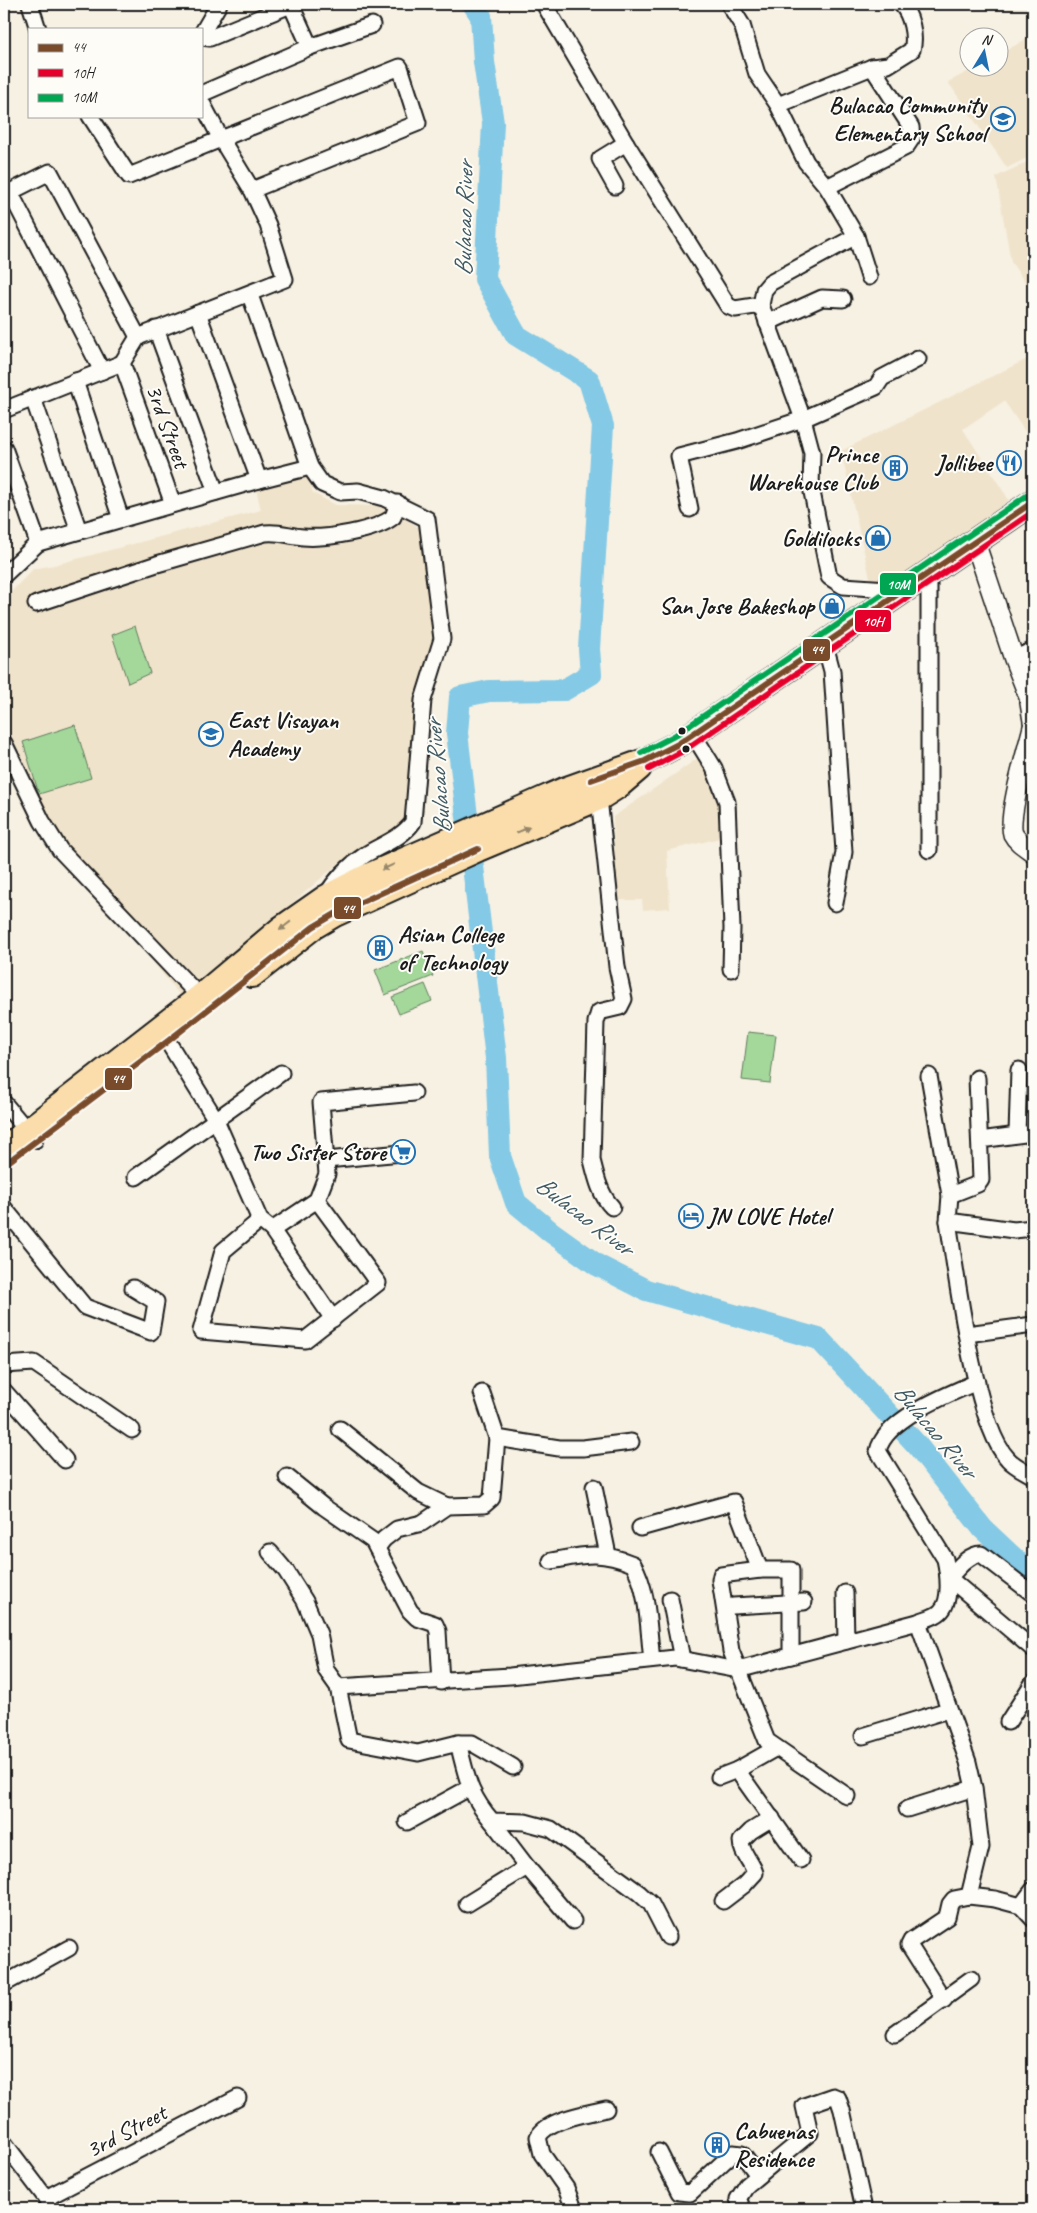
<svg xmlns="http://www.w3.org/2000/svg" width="1037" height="2213" viewBox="0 0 1037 2213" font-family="Caveat,sans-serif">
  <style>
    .built { fill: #f0e3cb }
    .pitch { fill: #a4d89b; stroke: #607a5c }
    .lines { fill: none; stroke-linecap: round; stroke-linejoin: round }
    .river { stroke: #84c9e5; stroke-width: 22 }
    .minor-casing { stroke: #1c1c1c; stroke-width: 19 }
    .tertiary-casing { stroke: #1c1c1c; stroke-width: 22 }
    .primary-casing { stroke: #1c1c1c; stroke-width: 28 }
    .minor { stroke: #fdfcf7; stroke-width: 15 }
    .tertiary { stroke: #fdfcf7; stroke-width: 19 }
    .primary { stroke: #faddab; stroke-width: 24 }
    .bus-1-casing { stroke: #fdfcf7; stroke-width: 10 }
    .bus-2-casing { stroke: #fdfcf7; stroke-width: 10 }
    .bus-3-casing { stroke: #fdfcf7; stroke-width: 10 }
    .bus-1 { stroke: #7a4b2a; stroke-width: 6 }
    .bus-2 { stroke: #e4002b; stroke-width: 6 }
    .bus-3 { stroke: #00a651; stroke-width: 6 }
    .oneway { fill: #96866b }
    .bus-dot { fill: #1c1c1c; stroke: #fdfcf7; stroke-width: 2 }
    .labels { text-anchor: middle; stroke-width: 4; stroke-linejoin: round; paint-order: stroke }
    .poi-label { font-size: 24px; font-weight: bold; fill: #1c1c1c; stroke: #fdfcf7; text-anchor: end }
    .street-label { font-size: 24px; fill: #1c1c1c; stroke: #fdfcf7 }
    .water-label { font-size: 25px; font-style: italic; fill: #405962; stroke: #fdfcf7 }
    .line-badge { stroke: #fdfcf7; stroke-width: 2 }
    .badge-label { font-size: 14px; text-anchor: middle; font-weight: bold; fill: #fff }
  </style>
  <rect width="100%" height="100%" fill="#f7f1e3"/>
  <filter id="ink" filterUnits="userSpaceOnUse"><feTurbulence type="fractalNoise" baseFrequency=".02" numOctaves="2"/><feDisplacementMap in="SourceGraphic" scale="10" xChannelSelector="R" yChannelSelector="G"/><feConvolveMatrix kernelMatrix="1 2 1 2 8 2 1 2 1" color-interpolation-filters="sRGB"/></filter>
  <g filter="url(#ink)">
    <g class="built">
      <polygon points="1033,35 1033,155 1007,168 948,82 975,68 1000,68 1000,54"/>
      <polygon points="1033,159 1033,294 1011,262 996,177"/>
      <polygon points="1033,301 1033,347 1029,341 1026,312"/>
      <polygon points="1033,356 1033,443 1004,401 963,429 1009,500 963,538 894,582 870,578 841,451"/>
      <polygon points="307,473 313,493 336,505 385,506 426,532 437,640 417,699 405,828 339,863 182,998 138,943 51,851 4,724 4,595 11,592 33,569 54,565 261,510 255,485"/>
      <polygon points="701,756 722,798 724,837 667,851 670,908 643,910 642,900 616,900 613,817"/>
    </g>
    <g class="pitch">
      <polygon points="135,626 150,673 128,683 112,635"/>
      <polygon points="75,725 91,778 39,794 23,742"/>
      <polygon points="423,951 433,976 385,995 375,970"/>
      <polygon points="425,984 432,1001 399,1014 392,997"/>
      <polygon points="748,1032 776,1035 770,1083 742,1080"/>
    </g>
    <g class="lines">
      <polyline class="river" points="473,4 481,16 484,62 493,123 485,279 516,335 589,380 603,426 589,649 591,674 564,690 489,691 460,697 457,733 496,1058 500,1156 516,1203 551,1232 597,1265 646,1290 819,1339 917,1445 983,1529 1033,1576"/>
      <defs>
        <g id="minor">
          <polyline points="30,4 38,29"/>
          <polyline points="544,4 626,143 728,306 735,309 761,305"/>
          <polyline points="729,4 742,25 757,74 778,105 806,162 827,187 856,236 869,277"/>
          <polyline points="291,5 310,47"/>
          <polyline points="201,35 219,4"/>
          <polyline points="201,37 210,38 293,4"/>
          <polyline points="201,94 310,47 372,25"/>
          <path d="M778,105l94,-38 16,-2 24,-15c4,-14 -1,-36 -11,-46"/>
          <polyline points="90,116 129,176 400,67 418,123 252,190"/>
          <polyline points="615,186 600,159 626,143"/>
          <polyline points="827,187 906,147 912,138 911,127 872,67"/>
          <polyline points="856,236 770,283 764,290 761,305 803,419 812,453 811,487 829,577 843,586 903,590"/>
          <path d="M250,295l60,172 12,17 18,8 18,-1 26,7 43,21 15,120 -19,61 -10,122c-11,16 -32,23 -48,33 -17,11 -30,25 -40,42"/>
          <polyline points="198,313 259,480"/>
          <polyline points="767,323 822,298 843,299"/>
          <polyline points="156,329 216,492"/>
          <polyline points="122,363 173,504"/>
          <polyline points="102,371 10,192 50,172 138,337"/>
          <polyline points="75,381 121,519"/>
          <polyline points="33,398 79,531"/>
          <polyline points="4,410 122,363 138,337 285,279 268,225 252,190 221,139 201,101"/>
          <polyline points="4,448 38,543"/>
          <polyline points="690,509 679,456 737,441 803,419 876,387 882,378 918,359"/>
          <polyline points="929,572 929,850"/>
          <polyline points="4,575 38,543 259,480 310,467"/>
          <path d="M36,604l121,-40 108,-31c14,-2 24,3 38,4 22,2 73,-6 90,-20l5,-14"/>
          <polyline points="825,645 832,671 844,852 835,903"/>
          <polyline points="1014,659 1033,650"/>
          <polyline points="693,734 714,768 727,802 732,928 731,969"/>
          <polyline points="4,743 42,821 60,850 200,997"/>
          <path d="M599,798l18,169 7,32 -4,8 -21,5 -3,10 -4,138c4,16 8,35 20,47"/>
          <polyline points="160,1029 216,1120 260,1220 272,1230 333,1319"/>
          <path d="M929,1076l21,119 -2,26c8,51 27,205 60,238 6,7 17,12 25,17"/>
          <polyline points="4,1103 35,1140"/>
          <polyline points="1017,1134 1019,1070"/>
          <polyline points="980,1140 1033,1133"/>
          <polyline points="326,1160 402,1153"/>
          <polyline points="136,1177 281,1073"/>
          <polyline points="950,1195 978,1184 981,1180 977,1078"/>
          <polyline points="4,1208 85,1307 151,1332 156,1302 133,1288"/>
          <polyline points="260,1220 223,1251 201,1331 305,1340 378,1283 317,1200"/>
          <polyline points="948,1221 1014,1230 1033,1228"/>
          <polyline points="272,1230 317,1200 327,1174 321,1102 414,1093"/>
          <polyline points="967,1334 1033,1325"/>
          <polyline points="4,1365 34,1363 132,1430"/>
          <polyline points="4,1391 65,1460"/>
          <polyline points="340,1429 418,1492 447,1506"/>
          <polyline points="497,1438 559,1448 583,1448 631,1442"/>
          <polyline points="287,1477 324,1507 373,1541 410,1611 417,1618 435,1624 438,1631 441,1682"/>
          <polyline points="594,1487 608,1555"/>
          <polyline points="640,1528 734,1502 760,1570"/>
          <polyline points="377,1548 384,1539 397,1529 422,1523 447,1506 484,1505 492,1498 497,1438 482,1393"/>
          <polyline points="270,1552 286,1571 305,1601 319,1634 326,1670 338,1687 349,1740 418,1753 458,1743 472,1743 513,1767"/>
          <path d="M551,1561c33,-6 48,-11 82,3 16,27 15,65 19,96"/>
          <polyline points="845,1593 846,1641"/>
          <path d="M1033,1594l-52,-40c-13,0 -24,15 -32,24l84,71"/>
          <polyline points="670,1599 682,1659"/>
          <polyline points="733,1606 804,1602"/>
          <polyline points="918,1622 968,1762 974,1788 981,1847 969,1896 954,1899 950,1904 947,1917 911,1941 909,1945 944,2000"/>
          <polyline points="791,1656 791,1570 760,1570 721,1575 720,1580 731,1651 767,1741 847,1796"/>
          <path d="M338,1687l172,-11 165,-18 63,12 180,-48c7,-3 17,-5 22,-10 12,-10 8,-39 5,-53l-67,-108c7,-32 71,-57 99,-69"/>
          <polyline points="1008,1722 1033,1683"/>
          <polyline points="863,1736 948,1710"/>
          <path d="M458,1743c9,34 10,50 34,78l33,1 26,7 88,64 12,11 17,33"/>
          <polyline points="737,1770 801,1860"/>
          <polyline points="719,1777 737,1770 776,1748"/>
          <polyline points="907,1809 974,1788"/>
          <polyline points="492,1821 527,1867 573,1921"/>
          <polyline points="407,1822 469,1788"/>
          <polyline points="969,1896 995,1899 1021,1906 1033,1919"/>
          <path d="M723,1901l21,-16 11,-12c-3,-11 -14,-20 -14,-32l10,-10 21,-13"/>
          <polyline points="467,1904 527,1867"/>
          <polyline points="1021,1906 1033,1890"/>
          <polyline points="4,1984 69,1948"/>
          <polyline points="895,2034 971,1979"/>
          <polyline points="5,2144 46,2198 51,2209"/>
          <polyline points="659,2152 679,2192 690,2193 733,2153 742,2154 758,2175"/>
          <polyline points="46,2198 238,2098"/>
          <path d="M574,2209l-8,-21 -24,-34 -4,-17c10,-18 48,-23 68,-28"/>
          <polyline points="743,2209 738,2199 747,2185 810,2133 804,2106 833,2096 838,2098 842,2110 864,2209"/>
        </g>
        <g id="tertiary">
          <polyline points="975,542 1014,659 1029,697 1033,721"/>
          <path d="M1033,727c-5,21 -26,89 -20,107 4,8 13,13 20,18"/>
        </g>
        <g id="primary">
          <polyline points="252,975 313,927 335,914 478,849 599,798 618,786 639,768"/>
          <polyline points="4,1149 200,997 282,928 325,898 368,876 564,790 645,761 678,744 1033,502"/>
        </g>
      </defs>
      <use href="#minor" class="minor-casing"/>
      <use href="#tertiary" class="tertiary-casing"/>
      <use href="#primary" class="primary-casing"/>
      <use href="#minor" class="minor"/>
      <use href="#tertiary" class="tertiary"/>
      <use href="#primary" class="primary"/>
      <defs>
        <g id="bus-1">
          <polyline points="591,780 645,761 678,744 1033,502"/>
          <polyline points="4,1165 168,1041 313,927 335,914 478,849"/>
        </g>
        <polyline id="bus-2" points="649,769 683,751 1033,512"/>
        <polyline id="bus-3" points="641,753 674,736 1028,495"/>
      </defs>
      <use href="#bus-1" class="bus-1-casing"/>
      <use href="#bus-2" class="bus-2-casing"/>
      <use href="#bus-3" class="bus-3-casing"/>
      <use href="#bus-1" class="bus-1"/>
      <use href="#bus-2" class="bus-2"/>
      <use href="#bus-3" class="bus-3"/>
    </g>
    <defs><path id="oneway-solid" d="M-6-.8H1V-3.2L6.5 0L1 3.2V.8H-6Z" transform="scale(1.25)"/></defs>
    <g class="oneway">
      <use href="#oneway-solid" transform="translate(523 830) rotate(-23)"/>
      <use href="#oneway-solid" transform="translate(388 867) rotate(156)"/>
      <use href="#oneway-solid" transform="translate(285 926) rotate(142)"/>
    </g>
  </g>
  <defs>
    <symbol id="school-ring" viewBox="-11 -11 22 22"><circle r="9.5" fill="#fdfcf7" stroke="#1f6fb2" stroke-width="1.5"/><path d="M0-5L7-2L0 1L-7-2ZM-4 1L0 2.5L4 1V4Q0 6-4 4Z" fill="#1f6fb2"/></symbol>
    <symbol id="restaurant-ring" viewBox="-11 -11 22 22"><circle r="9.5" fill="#fdfcf7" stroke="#1f6fb2" stroke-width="1.5"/><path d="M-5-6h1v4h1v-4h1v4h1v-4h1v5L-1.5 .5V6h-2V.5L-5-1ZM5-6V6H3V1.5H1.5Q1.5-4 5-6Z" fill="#1f6fb2"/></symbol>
    <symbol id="building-ring" viewBox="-11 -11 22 22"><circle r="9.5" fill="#fdfcf7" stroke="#1f6fb2" stroke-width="1.5"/><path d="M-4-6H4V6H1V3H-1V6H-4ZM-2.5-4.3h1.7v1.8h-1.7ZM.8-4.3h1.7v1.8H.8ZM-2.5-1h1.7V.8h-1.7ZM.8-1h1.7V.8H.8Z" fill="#1f6fb2"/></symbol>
    <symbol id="shop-ring" viewBox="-11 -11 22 22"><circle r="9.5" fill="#fdfcf7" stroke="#1f6fb2" stroke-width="1.5"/><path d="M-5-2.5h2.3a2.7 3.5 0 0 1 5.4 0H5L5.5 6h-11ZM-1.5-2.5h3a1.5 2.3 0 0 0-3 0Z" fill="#1f6fb2"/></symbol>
    <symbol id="supermarket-ring" viewBox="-11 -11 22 22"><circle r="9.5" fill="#fdfcf7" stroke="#1f6fb2" stroke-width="1.5"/><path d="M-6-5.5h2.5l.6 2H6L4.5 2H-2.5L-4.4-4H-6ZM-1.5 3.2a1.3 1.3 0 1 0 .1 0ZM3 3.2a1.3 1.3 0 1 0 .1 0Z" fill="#1f6fb2"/></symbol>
    <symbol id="hotel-ring" viewBox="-11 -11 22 22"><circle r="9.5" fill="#fdfcf7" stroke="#1f6fb2" stroke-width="1.5"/><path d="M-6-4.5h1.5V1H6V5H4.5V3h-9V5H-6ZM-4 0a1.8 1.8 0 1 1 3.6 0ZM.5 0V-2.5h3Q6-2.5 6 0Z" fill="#1f6fb2"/></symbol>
  </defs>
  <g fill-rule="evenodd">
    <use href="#school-ring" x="989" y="105" width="28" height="28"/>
    <use href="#restaurant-ring" x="995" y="449" width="28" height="28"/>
    <use href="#building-ring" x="881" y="454" width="28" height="28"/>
    <use href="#shop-ring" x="864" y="524" width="28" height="28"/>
    <use href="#shop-ring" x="818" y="592" width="28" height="28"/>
    <use href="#school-ring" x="197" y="720" width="28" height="28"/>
    <use href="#building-ring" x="366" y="934" width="28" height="28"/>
    <use href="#supermarket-ring" x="389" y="1138" width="28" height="28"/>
    <use href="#hotel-ring" x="677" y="1202" width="28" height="28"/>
    <use href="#building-ring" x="703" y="2131" width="28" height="28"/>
  </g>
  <g class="bus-dot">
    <circle cx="682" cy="731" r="4.5"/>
    <circle cx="686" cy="749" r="4.5"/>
  </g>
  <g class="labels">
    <g class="poi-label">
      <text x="986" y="113">Bulacao Community<tspan x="986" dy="28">Elementary School</tspan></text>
      <text x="878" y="462">Prince<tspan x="878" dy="28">Warehouse Club</tspan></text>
      <text x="992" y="471">Jollibee</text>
      <text x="860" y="546">Goldilocks</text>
      <text x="814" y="614">San Jose Bakeshop</text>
      <text x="228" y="728" text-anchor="start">East Visayan<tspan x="228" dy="28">Academy</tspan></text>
      <text x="398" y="942" text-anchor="start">Asian College<tspan x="398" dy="28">of Technology</tspan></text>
      <text x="386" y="1160">Two Sister Store</text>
      <text x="708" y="1224" text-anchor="start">JN LOVE Hotel</text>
      <text x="734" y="2139" text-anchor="start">Cabuenas<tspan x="734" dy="28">Residence</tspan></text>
    </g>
    <g class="street-label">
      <text transform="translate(168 426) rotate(70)" y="8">3rd Street</text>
      <text transform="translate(126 2131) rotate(-28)" y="8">3rd Street</text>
    </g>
    <g class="water-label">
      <text transform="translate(463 219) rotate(-89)" y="9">Bulacao River</text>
      <text transform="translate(437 777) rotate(-95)" y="9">Bulacao River</text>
      <text transform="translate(585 1215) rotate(37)" y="9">Bulacao River</text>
      <text transform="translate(936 1430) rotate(50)" y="9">Bulacao River</text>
    </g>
  </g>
  <g class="line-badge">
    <rect x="879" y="572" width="38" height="24" rx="5" fill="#00a651"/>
    <rect x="854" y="609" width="38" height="24" rx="5" fill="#e4002b"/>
    <rect x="802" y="638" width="29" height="24" rx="5" fill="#7a4b2a"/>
    <rect x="333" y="896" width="29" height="24" rx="5" fill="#7a4b2a"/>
    <rect x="104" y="1067" width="29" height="24" rx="5" fill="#7a4b2a"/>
  </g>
  <g class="badge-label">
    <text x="898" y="589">10M</text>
    <text x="873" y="626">10H</text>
    <text x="817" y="654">44</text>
    <text x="348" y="913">44</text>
    <text x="118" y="1083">44</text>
  </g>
  <rect width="1037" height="2213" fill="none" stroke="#fdfcf7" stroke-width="20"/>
  <rect x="10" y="10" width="1017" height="2193" fill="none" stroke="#1c1c1c" stroke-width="2" filter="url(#ink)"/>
  <rect x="28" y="28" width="175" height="90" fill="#fdfcf7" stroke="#a3a29f"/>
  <rect x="38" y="44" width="25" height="8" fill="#7a4b2a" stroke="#a3a29f"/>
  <text x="72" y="52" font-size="15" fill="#1c1c1c">44</text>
  <rect x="38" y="69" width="25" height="8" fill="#e4002b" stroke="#a3a29f"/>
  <text x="72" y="78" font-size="15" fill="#1c1c1c">10H</text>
  <rect x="38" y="94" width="25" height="8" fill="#00a651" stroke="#a3a29f"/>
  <text x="72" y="102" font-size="15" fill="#1c1c1c">10M</text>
  <g transform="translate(984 52) rotate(10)"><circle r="24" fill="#fdfcf7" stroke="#a3a29f"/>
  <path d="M0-4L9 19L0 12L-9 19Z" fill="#1f6fb2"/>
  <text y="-8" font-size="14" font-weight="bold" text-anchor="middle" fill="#1c1c1c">N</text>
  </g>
</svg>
